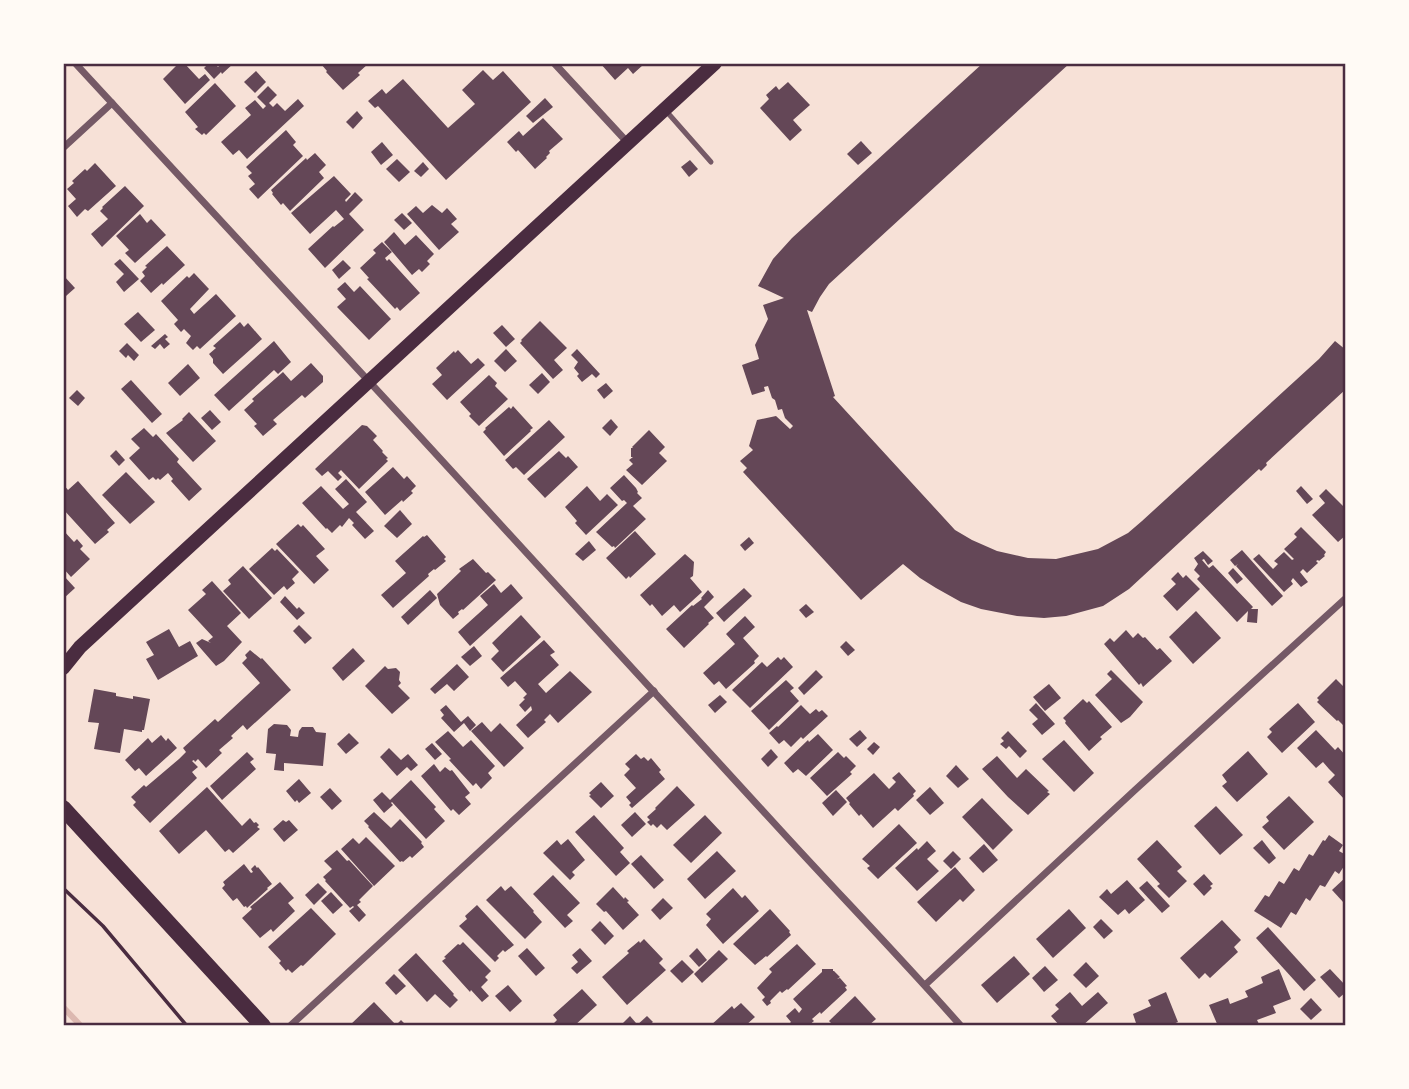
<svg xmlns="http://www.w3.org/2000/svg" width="1409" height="1089" viewBox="0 0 1409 1089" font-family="Mulish,sans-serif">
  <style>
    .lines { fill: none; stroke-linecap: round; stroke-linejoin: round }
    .stream { stroke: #dcb8b0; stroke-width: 6 }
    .building { fill: #644757 }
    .path { stroke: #4a2c40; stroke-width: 3.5 }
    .service { stroke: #755966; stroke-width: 5 }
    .minor { stroke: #755966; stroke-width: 7 }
    .secondary { stroke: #4a2c40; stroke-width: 14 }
    .primary { stroke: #4a2c40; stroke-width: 16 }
    .neatline { fill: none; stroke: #4a2c40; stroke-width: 2.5 }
  </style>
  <rect width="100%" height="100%" fill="#f7e1d7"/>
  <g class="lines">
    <polyline class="stream" points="63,1007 81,1026"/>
  </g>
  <g class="building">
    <polygon points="179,63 184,63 199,79 205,74 210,80 185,104 163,79"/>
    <polygon points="209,63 214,63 218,67 222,63 234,63 222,74 221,72 214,79 204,68"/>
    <polygon points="323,63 366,63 368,64 358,73 360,75 343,90 326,72 327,71 321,64"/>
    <polygon points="600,63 641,63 643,65 633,74 628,68 615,80"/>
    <polygon points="983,63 1070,63 829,284 820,297 812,312 807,310 835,396 833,397 955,530 972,540 997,551 1028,558 1056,559 1098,549 1128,533 1142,521 1319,359 1335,341 1346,350 1346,389 1266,463 1267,465 1261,471 1259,469 1129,589 1103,606 1066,616 1044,618 1017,616 981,609 961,602 936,588 920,578 903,564 861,600 743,472 747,468 740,461 753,450 749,446 757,420 776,416 790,429 793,426 785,418 782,409 778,410 775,400 772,398 768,386 764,387 765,391 752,395 742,365 759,359 755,345 768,319 763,305 784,298 758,286 773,259 792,238"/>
    <polygon points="483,70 493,80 503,71 531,102 446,180 378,106 375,108 368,101 382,89 386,94 403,79 448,128 475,104 462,90"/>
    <polygon points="256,71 266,82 255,93 244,82"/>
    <polygon points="788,82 810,105 793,120 802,130 790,141 760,108 769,99 766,95 776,86 779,90"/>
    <polygon points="215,83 236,106 206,135 204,133 202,135 195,129 198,127 185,112"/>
    <polygon points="268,86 277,95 269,103 273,107 277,103 285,111 298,99 304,106 247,159 239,150 233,155 221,142 251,115 245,108 255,100 263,109 266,106 257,97"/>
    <polygon points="545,98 553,107 533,123 526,116"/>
    <polygon points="357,111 363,118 353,129 346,122"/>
    <polygon points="543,118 563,139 549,151 550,153 546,157 547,158 535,169 518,150 516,152 507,142 519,131 523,136"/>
    <polygon points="286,130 296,142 293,145 303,156 258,199 249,189 255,184 248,176 252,173 246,167"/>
    <polygon points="861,141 872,153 858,165 847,154"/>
    <polygon points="382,142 393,155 381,165 371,152"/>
    <polygon points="315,153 326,165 319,172 324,178 290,211 283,203 281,205 272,194 273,193 271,190 306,158 307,160"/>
    <polygon points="397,159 410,172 399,182 386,169"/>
    <polygon points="690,160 698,169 689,177 681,167"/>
    <polygon points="423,162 429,169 421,177 414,171"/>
    <polygon points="95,163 116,186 88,211 85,209 77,217 68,206 76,199 67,189 74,183 72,181 85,169 87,171"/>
    <polygon points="334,176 351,194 345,200 346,202 355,192 363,200 349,214 364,230 325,268 308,249 333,226 334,227 344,219 336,210 310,234 291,213"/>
    <polygon points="125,186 144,206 102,247 91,234 108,219 100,211 103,208 102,207"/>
    <polygon points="432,205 442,213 447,208 457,219 451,224 459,232 439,250 407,214 416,206 423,213"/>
    <polygon points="402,213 412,223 404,230 394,220"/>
    <polygon points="140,214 147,223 151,219 166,235 135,263 125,253 129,250 116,236"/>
    <polygon points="394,232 405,245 416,235 434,254 427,261 430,264 422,272 419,269 412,275 384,242"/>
    <polygon points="382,242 392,252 385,258 387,261 389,259 420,293 400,311 397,307 395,309 367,279 369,278 360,268 376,253 373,250"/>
    <polygon points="167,246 185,265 163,285 162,283 151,293 140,281 145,276 142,272 147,267 145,266"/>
    <polygon points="120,259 139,279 124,292 116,282 124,274 114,264"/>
    <polygon points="343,260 351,268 339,279 332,270"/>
    <polygon points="194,273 209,289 190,309 194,314 216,294 236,316 200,349 197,346 193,350 186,343 191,336 184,329 181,332 174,324 178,320 161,301 187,276 189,278"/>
    <polygon points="63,275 75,288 66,296 63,293"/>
    <polygon points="345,282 354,292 360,286 391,319 369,340 337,307 346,299 337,289"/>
    <polygon points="138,312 155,330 141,342 124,324"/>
    <polygon points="540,321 567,348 554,360 563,370 553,379 520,343 522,341 521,340"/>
    <polygon points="240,322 244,327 248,323 262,339 223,374 213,363 213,359 209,354 216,348 213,346"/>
    <polygon points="502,325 515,339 506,347 493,333"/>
    <polygon points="165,334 168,337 165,339 170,344 164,349 160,344 155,349 151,346"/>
    <polygon points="274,341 291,362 278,374 274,370 229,411 214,395"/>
    <polygon points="127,343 139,355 134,361 128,355 126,358 119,351"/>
    <polygon points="506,349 517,361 505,372 494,361"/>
    <polygon points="577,349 600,374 596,378 592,374 582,382 577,376 579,374 574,368 578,362 571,355"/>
    <polygon points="458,350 471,364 478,358 485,365 447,400 432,384 442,375 436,368 454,351 455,353"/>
    <polygon points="311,363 323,376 323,382 305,398 302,395 273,420 277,424 263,436 254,426 257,424 244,410 254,401 252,399 283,372 291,381"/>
    <polygon points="188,364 200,378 180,396 168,383"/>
    <polygon points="542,373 550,382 538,394 529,385"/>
    <polygon points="489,375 497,383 495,386 508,399 479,426 469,416 471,414 460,402"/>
    <polygon points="131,380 162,414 152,423 121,389"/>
    <polygon points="606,383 613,391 604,399 597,390"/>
    <polygon points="77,390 85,398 78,406 69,398"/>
    <polygon points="513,406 533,428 530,430 531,431 504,456 483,432 486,429 485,428 509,407 511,409"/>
    <polygon points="210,410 221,422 212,430 201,418"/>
    <polygon points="189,412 216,441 193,462 166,433 183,420 182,419"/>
    <polygon points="611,419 618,427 610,436 602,428"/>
    <polygon points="549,420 565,437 524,475 516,467 513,469 505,460"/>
    <polygon points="362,425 367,426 377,436 373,440 383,451 382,452 388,458 386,459 388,461 359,489 341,470 338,473 342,477 338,481 328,471 322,476 315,469"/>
    <polygon points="144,428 153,437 156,434 179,459 177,462 202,489 189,501 171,481 173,479 168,473 160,480 158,478 156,480 153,477 149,480 129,458 140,448 131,439"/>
    <polygon points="649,430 665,447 659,453 667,461 642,485 626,470 633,464 629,460 633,457 631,457 631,448 633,448 632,447"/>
    <polygon points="116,450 125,460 119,466 110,456"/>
    <polygon points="559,451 566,458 568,456 578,467 545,498 527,479"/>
    <polygon points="393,467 404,479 407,476 416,486 411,491 413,493 403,502 402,500 385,515 365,492"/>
    <polygon points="126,472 155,502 130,524 102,495"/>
    <polygon points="624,475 636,488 638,492 637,493 642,498 633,506 646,519 615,548 614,546 612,547 596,532 627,503 624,500 622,501 610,488"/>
    <polygon points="346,479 367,502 356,512 374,531 365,539 352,525 354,523 349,518 342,527 340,525 332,533 327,528 326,529 302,503 321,486 343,509 349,504 335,489"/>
    <polygon points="78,481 115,523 107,530 109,532 95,544 63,509 63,484 68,490"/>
    <polygon points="587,486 600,501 607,494 618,505 586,535 575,523 577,521 565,507"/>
    <polygon points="1301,486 1313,499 1307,504 1296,491"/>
    <polygon points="1326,489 1346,509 1346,535 1338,542 1312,515 1325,503 1319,496"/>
    <polygon points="400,510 412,524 397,538 384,526"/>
    <polygon points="298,524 301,527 303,525 325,549 316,556 329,570 314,584 276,544"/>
    <polygon points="1301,527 1326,552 1324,555 1325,556 1319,561 1318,560 1316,561 1318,563 1307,573 1303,569 1300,572 1308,582 1301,587 1293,578 1291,581 1293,584 1284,592 1253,559 1259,554 1273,569 1278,564 1274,561 1284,552 1292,560 1294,559 1284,549 1297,537 1294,534"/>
    <polygon points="63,530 74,542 77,539 83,546 80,549 90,559 71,577 63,568"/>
    <polygon points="635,531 656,554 630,578 629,576 626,579 606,558"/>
    <polygon points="427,535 446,557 444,559 446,561 435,570 434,569 428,574 429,576 393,608 381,595 406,573 395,561 423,536 424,537"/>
    <polygon points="749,537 754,543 745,551 740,545"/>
    <polygon points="589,541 596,550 583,561 575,554"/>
    <polygon points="272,548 275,551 277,549 299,572 292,579 295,583 287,590 284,586 274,595 249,569"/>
    <polygon points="1242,550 1283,596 1272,606 1236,566 1238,564 1235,566 1230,560"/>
    <polygon points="1203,551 1213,561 1208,565 1204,559 1202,560 1209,568 1213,565 1253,607 1251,609 1258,609 1257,623 1247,622 1248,611 1237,622 1197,579 1200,576 1194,570 1198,564 1194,558"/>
    <polygon points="685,554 694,562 693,576 690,578 702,592 680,612 674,605 662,616 652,604 650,606 640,595"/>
    <polygon points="473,559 486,573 488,572 496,580 463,610 462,609 458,612 459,614 453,619 440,605 437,594 461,571 459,569"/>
    <polygon points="243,566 272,598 249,619 223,591 231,584 228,580"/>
    <polygon points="1233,568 1243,579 1237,584 1228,573"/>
    <polygon points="1178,572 1183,578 1186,575 1200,589 1177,611 1163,596 1176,584 1171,579"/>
    <polygon points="63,575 75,588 63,599"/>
    <polygon points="212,581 241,613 227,626 242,642 224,661 216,666 196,643 202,639 211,643 208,641 213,637 188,610 206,594 202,590"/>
    <polygon points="494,584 501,593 511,584 523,598 470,646 458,632 488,605 480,596"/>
    <polygon points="744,588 752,596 724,622 716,613"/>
    <polygon points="430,590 437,598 408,625 401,617"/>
    <polygon points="708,590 714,597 704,607 714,618 708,623 709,624 684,648 666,629 692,605 693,606 702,599 701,598"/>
    <polygon points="285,596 297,609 299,607 305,613 297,620 280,602"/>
    <polygon points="806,604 814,612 806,618 799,610"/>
    <polygon points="1196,611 1221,638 1193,664 1169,637"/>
    <polygon points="521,615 541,637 503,672 491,659 499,651 492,643"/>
    <polygon points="745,616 755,627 743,638 759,656 754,661 755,663 726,689 719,681 714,685 703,673 735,644 726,634"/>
    <polygon points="299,625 312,638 305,644 293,631"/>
    <polygon points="169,629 179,647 190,641 198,656 158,680 146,659 154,655 146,642"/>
    <polygon points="1126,630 1133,638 1138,633 1143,638 1145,637 1157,650 1160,648 1172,661 1143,687 1141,683 1139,685 1104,644 1110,638 1114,642"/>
    <polygon points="544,640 555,652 550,655 559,665 538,684 546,693 570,671 592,692 558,723 550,714 544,720 546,722 528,738 516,725 532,710 531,706 525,712 519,705 525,699 523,698 527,694 515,681 508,687 500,678"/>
    <polygon points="846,641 855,650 848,656 840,647"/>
    <polygon points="474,646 482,656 470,666 461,657"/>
    <polygon points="353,648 365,661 343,681 332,668"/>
    <polygon points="250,650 261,659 262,658 291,690 247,730 243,725 231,736 233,738 219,750 222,753 206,768 198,759 195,762 194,760 192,761 198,767 192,772 197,778 150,823 133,805 136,802 131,797 144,785 146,787 179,759 186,752 183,748 215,719 218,722 260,683 242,663 247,658 245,655"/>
    <polygon points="778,657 781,660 784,657 793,667 750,708 732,690 762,662 767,667"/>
    <polygon points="457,664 469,677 454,691 447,684 435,694 430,689"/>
    <polygon points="385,666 388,669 396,668 400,672 399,680 401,683 398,686 410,698 392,714 365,686"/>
    <polygon points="816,670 823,677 804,695 798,688"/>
    <polygon points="1111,670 1143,702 1130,717 1121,723 1095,695 1112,679 1107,674"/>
    <polygon points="1336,679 1346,689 1346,722 1343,725 1338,720 1337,721 1317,702 1319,700 1317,698"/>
    <polygon points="786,680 794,688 790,691 799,701 769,730 751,711"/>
    <polygon points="1049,684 1061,698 1045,711 1033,697"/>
    <polygon points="94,689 116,693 116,696 133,699 133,696 150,699 144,730 142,730 142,732 124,729 120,753 94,749 99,723 88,722"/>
    <polygon points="720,695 727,702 715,713 708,705"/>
    <polygon points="1083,699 1087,703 1089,701 1112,727 1100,737 1102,739 1089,751 1065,723 1066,721 1063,718"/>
    <polygon points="1036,703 1055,724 1042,735 1032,724 1038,719 1029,710"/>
    <polygon points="1298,703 1315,722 1282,753 1267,737 1272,732 1269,729"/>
    <polygon points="446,705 461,722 468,716 476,725 470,731 464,723 454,732 441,718 444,715 440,710"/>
    <polygon points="801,705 810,714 816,709 819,712 822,710 828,716 803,739 801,737 791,747 784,740 779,744 769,733 777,726 778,727"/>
    <polygon points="482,722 491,732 500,723 524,748 504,767 471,731"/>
    <polygon points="274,724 287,725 291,730 290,736 298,737 299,731 302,727 313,727 316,732 326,733 323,766 284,763 284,771 274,770 276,754 266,753 268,729"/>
    <polygon points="860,730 867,738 857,747 849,739"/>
    <polygon points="1316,730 1335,750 1338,747 1346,756 1346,801 1328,782 1335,775 1329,769 1323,762 1316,768 1297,748"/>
    <polygon points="448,731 463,747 471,740 495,766 488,773 492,778 481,789 476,783 473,786 449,760 451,759 435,742"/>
    <polygon points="1008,731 1027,751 1020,758 1009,746 1006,749 1000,744 1004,741 1001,738"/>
    <polygon points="349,733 359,743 346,754 337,744"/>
    <polygon points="818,734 833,750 806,776 798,769 793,773 784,763 808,740 809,742"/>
    <polygon points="161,735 166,741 168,738 177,748 146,776 139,768 135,771 125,760 148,738 152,743"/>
    <polygon points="1064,740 1094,773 1074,792 1042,759"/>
    <polygon points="874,742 880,747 873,755 867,749"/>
    <polygon points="432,743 442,754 435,760 425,749"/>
    <polygon points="389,748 401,760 408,754 418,765 411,771 407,767 397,776 380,757"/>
    <polygon points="771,749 778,757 768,767 761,759"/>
    <polygon points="1248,751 1268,774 1237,802 1222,786 1227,782 1222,775"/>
    <polygon points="247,752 254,759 250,762 256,769 222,800 210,786"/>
    <polygon points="838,752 844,758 846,756 856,766 850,772 852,774 827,796 810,778"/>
    <polygon points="636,754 641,759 644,757 648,761 651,758 661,770 659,772 665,779 632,808 629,805 631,803 626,797 636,788 624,775 630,769 625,764"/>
    <polygon points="997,756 1017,778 1026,769 1049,791 1047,792 1050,794 1028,815 1008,797 982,769"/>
    <polygon points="434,764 440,772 445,767 450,771 452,770 470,793 465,797 471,804 459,815 453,809 451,811 421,776"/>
    <polygon points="956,765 969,779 958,788 946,776"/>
    <polygon points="899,772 916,791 913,794 914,796 898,811 895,808 873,828 861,814 859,816 849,804 850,803 846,798 874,773 889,789 896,782 892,778"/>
    <polygon points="299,779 311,793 299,803 297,800 295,802 286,791"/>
    <polygon points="411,780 436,807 434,809 445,821 426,839 392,802 391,803 393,805 384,813 373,800 382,792 390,800"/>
    <polygon points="601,782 614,796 601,808 589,796 591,795 589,793"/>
    <polygon points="677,786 695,805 667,830 661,824 657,828 653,824 651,826 647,822 650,820 647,817 656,809 655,808"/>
    <polygon points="207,787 242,826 250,818 254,823 256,822 259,825 257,827 260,829 233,853 229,849 225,852 206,830 179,854 159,831"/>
    <polygon points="930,787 944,803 930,815 916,800"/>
    <polygon points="330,788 342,801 332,810 320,797"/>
    <polygon points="836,790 847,802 833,816 822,803"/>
    <polygon points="1289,796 1314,822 1284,850 1262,827 1269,821 1266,817"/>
    <polygon points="982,798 1013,830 993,850 962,817"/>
    <polygon points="1216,806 1243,835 1220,855 1194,826"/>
    <polygon points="374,812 391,828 400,819 422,842 421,843 424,847 412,858 410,856 403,862 402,861 400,862 368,827 369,826 364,821"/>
    <polygon points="635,812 646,824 632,837 621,825"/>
    <polygon points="594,815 624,848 620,852 630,863 616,876 575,832"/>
    <polygon points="705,815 722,833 691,863 673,845"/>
    <polygon points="283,820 286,822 289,820 298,830 284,842 273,829"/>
    <polygon points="899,824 917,843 878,879 867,868 870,866 862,859"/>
    <polygon points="1329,835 1343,845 1339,851 1346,855 1346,863 1339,874 1335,871 1325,887 1320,885 1310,901 1306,898 1296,915 1291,912 1281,928 1254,911 1265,895 1269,897 1279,881 1284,884 1294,868 1299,871 1309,854 1313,856 1323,840 1325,841"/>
    <polygon points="366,837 395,866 374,886 341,849 353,838 359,844"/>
    <polygon points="568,839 585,860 572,872 575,875 570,880 543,853 557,840 561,845"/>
    <polygon points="1157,840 1182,867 1177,871 1187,881 1169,898 1157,886 1160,884 1137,859"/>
    <polygon points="1262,840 1276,858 1269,864 1253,848"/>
    <polygon points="927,841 936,851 927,859 939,871 917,891 895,868 917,848 918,850"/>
    <polygon points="984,844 998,860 983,873 969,858"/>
    <polygon points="337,850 347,861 349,860 373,886 359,900 361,902 357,905 366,915 359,922 349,911 354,907 353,906 350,908 325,881 326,880 323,877 332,869 324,861"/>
    <polygon points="717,851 736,871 705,899 687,879"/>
    <polygon points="953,851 961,859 951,869 943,861"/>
    <polygon points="641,855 664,880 654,889 631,864"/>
    <polygon points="244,864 251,873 253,872 251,869 255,865 257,868 258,867 272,884 267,888 268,889 247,908 246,906 244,907 237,898 233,901 222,888 225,885 223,882"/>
    <polygon points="955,867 975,890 963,902 960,899 936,922 917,902"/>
    <polygon points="1204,874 1213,884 1210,886 1212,888 1204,896 1193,884"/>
    <polygon points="553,875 580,903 567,915 573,921 565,928 533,894"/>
    <polygon points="1346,877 1346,901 1344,903 1332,890"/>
    <polygon points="1127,880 1145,900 1129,914 1125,909 1118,915 1099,897 1107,889 1111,894"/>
    <polygon points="1147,881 1170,906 1162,913 1139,888"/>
    <polygon points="280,882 294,898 288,903 295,911 273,932 271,929 260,938 242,918 252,909 250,907"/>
    <polygon points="318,883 327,892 314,905 305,895"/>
    <polygon points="501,886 505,891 511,886 534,911 533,912 542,922 525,939 486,900"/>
    <polygon points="613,887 624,899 625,897 629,901 627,902 639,915 623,930 606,911 604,912 596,904"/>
    <polygon points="733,888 742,898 745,895 759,911 723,944 706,925 711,919 706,914"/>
    <polygon points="331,892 343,905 333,914 321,901"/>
    <polygon points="663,898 673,908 660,920 651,910"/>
    <polygon points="477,905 514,945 505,952 503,950 497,956 499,958 495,962 459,926 467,919 465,916"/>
    <polygon points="311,908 336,934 303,966 301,965 292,973 288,969 286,971 279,963 281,961 268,947"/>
    <polygon points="770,909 790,931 789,932 791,935 767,957 766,956 755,965 733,944"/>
    <polygon points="1069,909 1086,928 1053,958 1036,939"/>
    <polygon points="1101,919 1113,931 1104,939 1093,927"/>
    <polygon points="1222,920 1241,940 1234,947 1238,952 1210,978 1205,973 1199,979 1180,958"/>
    <polygon points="600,921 614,936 605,945 591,930"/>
    <polygon points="1268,927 1316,980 1304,991 1256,938"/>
    <polygon points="644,939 663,959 659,963 666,970 627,1005 602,977 629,953 627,951 639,941 640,943"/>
    <polygon points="463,942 491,971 485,977 488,980 481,987 489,996 482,1002 471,990 470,992 442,961 446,958 444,957 458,944 460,945"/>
    <polygon points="797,944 816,964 788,990 787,989 782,993 780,991 770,1001 771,1003 767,1006 762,1000 765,997 757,988 772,972 769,969"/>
    <polygon points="527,948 545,968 536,976 518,956"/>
    <polygon points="580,948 592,961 577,974 571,968 578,962 572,955"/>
    <polygon points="697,948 707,960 699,967 689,956"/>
    <polygon points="719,950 728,959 702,983 694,974"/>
    <polygon points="416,953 454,994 453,995 458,1000 450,1008 435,994 427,1002 398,970"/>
    <polygon points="1014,956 1030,974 997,1003 981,985"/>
    <polygon points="682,960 694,972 682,983 670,971"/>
    <polygon points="1086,962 1099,976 1086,988 1073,975"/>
    <polygon points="1045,966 1058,980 1044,992 1032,978"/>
    <polygon points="822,969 833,969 833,971 834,971 840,977 837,979 840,978 847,986 845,987 847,990 821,1014 820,1012 812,1019 814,1021 808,1026 787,1026 791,1022 786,1016 795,1008 799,1013 802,1009 793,999 822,972"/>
    <polygon points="1279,969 1291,999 1273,1006 1276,1013 1257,1020 1260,1026 1218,1026 1209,1005 1228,998 1230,1004 1248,997 1245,991 1263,983 1261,977"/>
    <polygon points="1330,969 1346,986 1346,992 1339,998 1320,977"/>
    <polygon points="394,974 406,986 396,995 385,983"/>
    <polygon points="508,985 522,1001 510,1012 495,996"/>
    <polygon points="582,989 597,1005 574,1026 551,1026 557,1020 553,1015"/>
    <polygon points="1070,992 1082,1006 1098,992 1108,1003 1082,1026 1060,1026 1051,1016 1059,1009 1055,1005"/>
    <polygon points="1166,992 1178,1022 1168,1026 1137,1026 1133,1014 1151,1006 1148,1000"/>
    <polygon points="855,996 876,1019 868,1026 834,1026 829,1021"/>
    <polygon points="1311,998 1322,1010 1311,1020 1300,1009"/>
    <polygon points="374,1002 396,1025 401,1020 407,1026 349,1026"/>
    <polygon points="741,1003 755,1017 745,1026 710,1026 732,1006 734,1009"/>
    <polygon points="630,1016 636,1023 633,1026 624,1026 622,1024"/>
    <polygon points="647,1016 653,1022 648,1026 636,1026"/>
  </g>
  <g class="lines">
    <polyline class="path" points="63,888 103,926 187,1026"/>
    <polyline class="service" points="667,112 711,162"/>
    <g class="minor">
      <path d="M75,63c234,253 467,505 699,760 62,68 126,134 187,203"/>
      <polyline points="554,63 628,143"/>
      <polyline points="63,148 112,103"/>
      <polyline points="925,985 1135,790 1346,598"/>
      <polyline points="290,1026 654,691"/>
    </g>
    <polyline class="secondary" points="63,668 80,647 715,63"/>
    <polyline class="primary" points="63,808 263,1026"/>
  </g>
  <rect width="1409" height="1089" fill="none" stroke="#fffaf5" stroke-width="130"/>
  <rect x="65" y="65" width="1279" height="959" class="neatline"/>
</svg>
